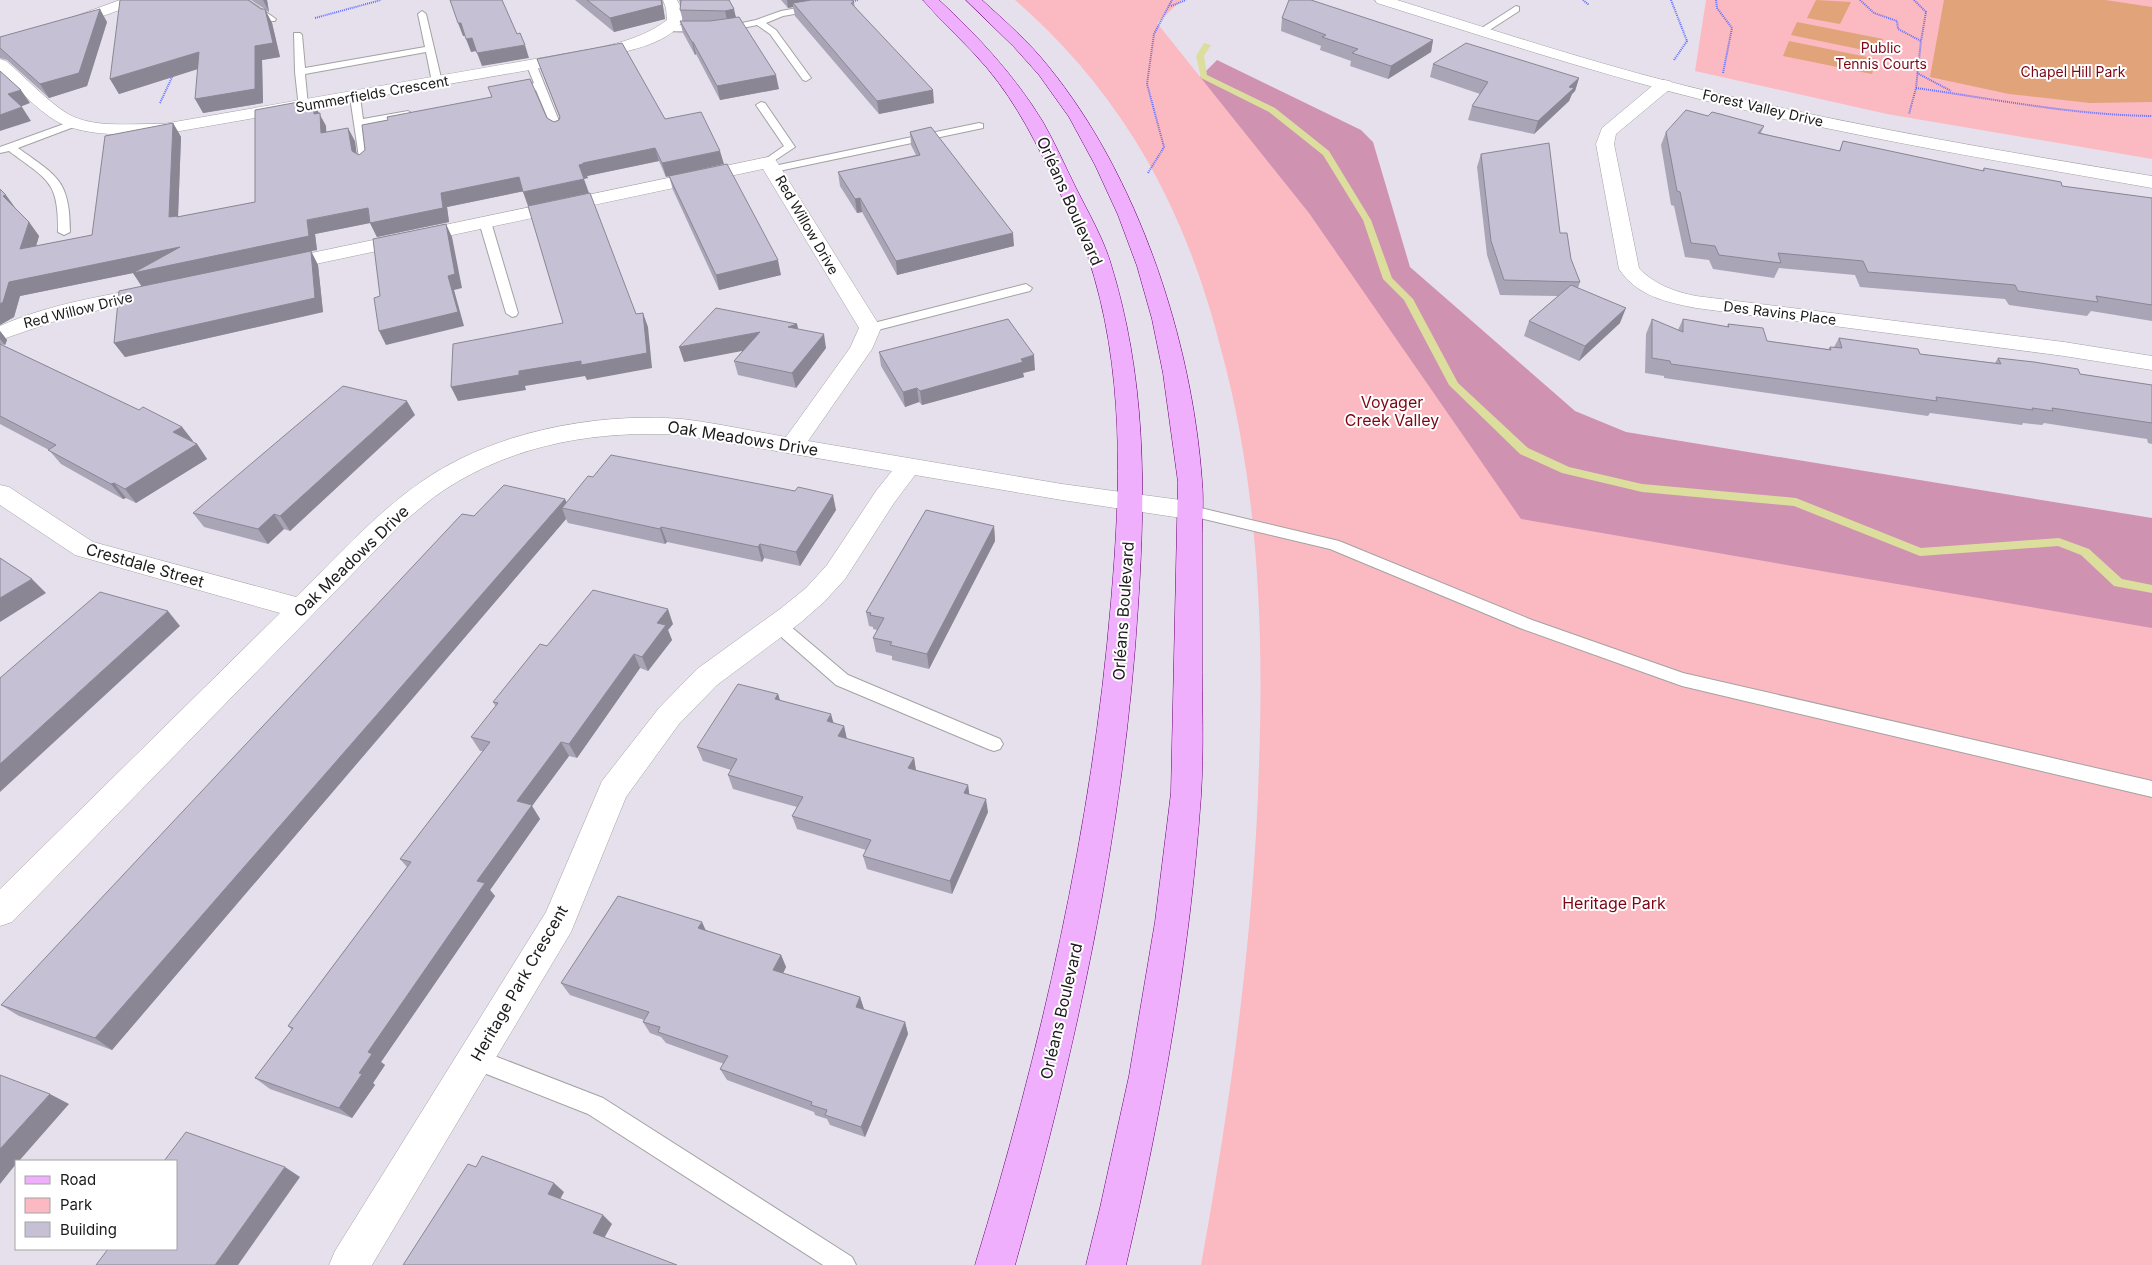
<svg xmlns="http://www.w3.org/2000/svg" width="2152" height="1265" viewBox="0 0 2152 1265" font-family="Inter,sans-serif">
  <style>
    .forest { fill: #cf92b1 }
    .park { fill: #fbb9c1 }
    .pitch { fill: #e1a379 }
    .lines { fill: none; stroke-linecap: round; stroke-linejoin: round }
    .stream { fill: #dcde9d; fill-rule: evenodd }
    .service-casing { stroke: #a2a2a2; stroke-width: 2 }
    .minor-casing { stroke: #a2a2a2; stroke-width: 1 }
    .tertiary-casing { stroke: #a2a2a2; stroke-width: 1 }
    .secondary-casing { stroke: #690074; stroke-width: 1 }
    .path { stroke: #5f70ff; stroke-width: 2; stroke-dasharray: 1 1; stroke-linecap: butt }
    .service { fill: #fff; fill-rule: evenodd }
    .minor { fill: #fff; fill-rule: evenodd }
    .tertiary { fill: #fff; fill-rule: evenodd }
    .secondary { fill: #f0affc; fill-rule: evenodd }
    .wall { fill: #a9a5b6 }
    .shaded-wall { fill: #8a8694 }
    .building { fill: #c5c0d4; stroke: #8a8694 }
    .labels { text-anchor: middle; stroke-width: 4; stroke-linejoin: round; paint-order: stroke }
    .far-park-label { font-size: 14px; fill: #7c0615; stroke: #fff }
    .far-street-label { font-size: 14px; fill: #1b1b1b; stroke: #fff }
    .street-label { font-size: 16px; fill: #1b1b1b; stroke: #fff }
    .park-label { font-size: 16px; fill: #7c0615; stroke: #fff }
  </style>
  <rect width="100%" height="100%" fill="#e6e0ed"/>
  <polygon class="forest" points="1217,60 1361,130 1373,142 1410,267 1575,411 1626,432 2152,518 2152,761 1488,561 1191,86"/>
  <g class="park">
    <path d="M1015,0h167l-25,23 152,190 212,306 631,109v637h-951c30,-165 53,-331 58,-499 5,-138 -1,-279 -37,-413 -19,-76 -47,-150 -89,-216 -33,-52 -72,-97 -118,-137z"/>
    <polygon points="1706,0 2152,0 2152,159 1887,114 1695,71"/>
  </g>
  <g class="pitch">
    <polygon points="1816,0 1851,2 1840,24 1807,18"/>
    <polygon points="1944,0 2105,0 2152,7 2152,102 2090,103 2009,94 1930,77"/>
    <polygon points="1797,22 1883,39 1878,53 1791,35"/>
    <polygon points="1789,41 1877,59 1872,74 1783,56"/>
  </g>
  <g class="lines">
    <polygon class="stream" points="1204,43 1211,45 1204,56 1207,75 1275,108 1329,151 1371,220 1392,278 1413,299 1458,383 1528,448 1569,467 1642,484 1796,498 1921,548 2059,538 2089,549 2122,579 2152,585 2152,593 2114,586 2081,555 2058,546 1920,556 1794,506 1642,492 1562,473 1520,454 1449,385 1404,300 1383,279 1363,220 1323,155 1269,112 1201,78 1196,56"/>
    <defs>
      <g id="service">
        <polygon points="238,0 248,0 276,19 275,21 269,21"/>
        <path d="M814,5l3,1v4l-34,6 -17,7 10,7 35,48 -5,3 -3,-1 -33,-46 -13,-9c-34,8 -54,7 -89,6l-5,-3 5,-3 60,1 28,-6 25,-9z"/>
        <polygon points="1516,6 1519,7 1519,11 1485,33 1482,34 1477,31"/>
        <polygon points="422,11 426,14 442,82 440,84 437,85 432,82 426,52 305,74 308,106 303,109 299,108 295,72 294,33 300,33 302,35 305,68 425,47 418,14"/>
        <polygon points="532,63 537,66 563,131 562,133 558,134 553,131 536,90 513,97 508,94 534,83 527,66"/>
        <polygon points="355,94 360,97 363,119 408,111 413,114 408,117 364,125 370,164 365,167 360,164 350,97"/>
        <polygon points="761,102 765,103 795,147 768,165 764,164 763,162 764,160 784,146 756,105"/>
        <path d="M75,120l5,3 -1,2 -61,23c39,28 52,32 52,84l-6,3 -6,-3c1,-52 -11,-52 -49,-81l-9,2v-6z"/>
        <polygon points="979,123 983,124 983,128 774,172 769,169 774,166"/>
        <polygon points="485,219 491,222 518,313 516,316 512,317 506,313 479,222"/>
        <polygon points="1026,284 1032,288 1030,291 870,332 864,328 866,325"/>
        <polygon points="1188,505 1339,541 1532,620 1683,673 2152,781 2152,797 1682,686 1520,628 1330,549 1183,514 1181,510 1183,506"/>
        <polygon points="777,618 783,620 848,675 1000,739 1003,744 1000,749 994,751 988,749 836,685 771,628 769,624 771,620"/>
        <polygon points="474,1048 603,1098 852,1257 856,1265 823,1265 588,1114 466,1066 463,1059 466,1052"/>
      </g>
      <g id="minor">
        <polygon points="120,0 141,0 139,3 75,26 0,48 0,38 65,20"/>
        <path d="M663,0h14l5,10v12c-17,24 -57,29 -84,36l-435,76c-34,0 -76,4 -107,-13 -19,-11 -39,-34 -56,-48v-14l6,2c18,15 42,41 62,53 27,15 65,9 95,10l435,-76c25,-6 48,-12 69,-28l-1,-12z"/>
        <path d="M1664,80l6,1 2,4 -2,4 -54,45 -2,10 25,124c14,16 36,24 57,28l368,46 88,14v14l-88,-14 -368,-48c-30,-6 -59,-12 -77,-39l-23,-125 6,-16 56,-47z"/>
        <path d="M768,157l6,1 3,4 104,166 -9,21 -64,92 254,43 126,17 9,3 4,6 -4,6 -9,3 -126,-19 -147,-25 -21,28 -49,76 -21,23 -24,21 -83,62 -38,39 -53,73 -55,135 -199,333h-43l6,-14 211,-339 56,-131 57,-73 38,-39 83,-60 26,-21 21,-23 49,-74 16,-20 -209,-36c-84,-5 -167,8 -239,55 -15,10 -28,22 -42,33l-390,399 -12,4v-37l280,-276 -205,-58 -75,-50v-20l9,2 84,55 203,55c40,-39 79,-83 125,-115 71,-50 175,-70 261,-63 34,4 70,12 104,18l64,-89 9,-20 -96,-159 -485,103 -7,-2 -3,-4 3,-4 7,-2z"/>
        <path d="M155,286l7,2 3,4 -3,4 -98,22 -64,22v-14c49,-22 103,-30 155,-40z"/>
      </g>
      <path id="tertiary" d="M1375,0h22c106,33 211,68 318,93 145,34 291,59 437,83v12c-147,-26 -296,-50 -441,-86 -113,-28 -223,-64 -334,-99z"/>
      <g id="secondary">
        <path d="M923,0h16c39,36 76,76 104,122 12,21 22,44 33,66 12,24 26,48 34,73 36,115 36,227 28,346 -14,223 -62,443 -123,658h-40c66,-216 117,-437 136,-663 10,-115 14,-234 -23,-345 -8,-24 -19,-46 -30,-68 -20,-43 -40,-84 -71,-121 -20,-24 -44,-44 -64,-68z"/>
        <path d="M966,0h16c23,21 47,42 66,66 90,110 144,274 154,415 2,20 0,40 0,60 0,38 0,76 0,114 0,47 2,94 -1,141 -11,157 -39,315 -75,469h-40l14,-57 29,-132 26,-154 16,-129 7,-311 -15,-109 -11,-54 -15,-53 -19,-51 -23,-50 -26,-48 -30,-42 -25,-28z"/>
      </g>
    </defs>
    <use href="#service" class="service-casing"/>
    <use href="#minor" class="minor-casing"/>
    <use href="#tertiary" class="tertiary-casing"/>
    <use href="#secondary" class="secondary-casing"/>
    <g class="path">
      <polyline points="1583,0 1589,5"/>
      <polyline points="1671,0 1687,41 1674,60"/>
      <polyline points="1716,0 1717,8 1732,28 1723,73"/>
      <polyline points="1860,0 1874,13 1897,21 1898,29 1921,41 1916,88 1909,114"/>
      <polyline points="1914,0 1926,12 1921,41"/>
      <polyline points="849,2 858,0"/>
      <polyline points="1171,6 1186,0"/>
      <polyline points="315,18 381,0"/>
      <polyline points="1917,73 1951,91"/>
      <path d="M1916,88c79,11 156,27 236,28"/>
      <polyline points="160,103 173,75"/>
      <polyline points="1148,173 1164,147 1147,84 1154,34 1172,0"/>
    </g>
    <use href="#service" class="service"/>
    <use href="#minor" class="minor"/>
    <use href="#tertiary" class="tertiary"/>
    <use href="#secondary" class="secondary"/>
  </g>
  <g class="wall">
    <polygon points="251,0 267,0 269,12 265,10 272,23 280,57 262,60 263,103 203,113 198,69 119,94 110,79 261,9 265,9"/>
    <polygon points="575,0 662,0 665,19 614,32"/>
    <polygon points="679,0 729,0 736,18 779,89 720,100 696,54 695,55 683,33 680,21 683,21 680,10 680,3"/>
    <polygon points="781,0 852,0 854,3 855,7 934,103 879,114 795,16 793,7 788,8"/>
    <polygon points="1282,18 1433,40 1431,52 1388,79 1350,66 1351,61 1320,50 1321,46 1281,31"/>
    <polygon points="107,22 87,86 49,98 7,60 0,58 0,37"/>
    <polygon points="537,59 665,119 666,177 659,161 587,176 588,178 447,207 449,222 377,237 370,223 315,234 317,250 311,251 318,265 323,312 125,357 114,343 142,286 133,273 20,296 14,317 0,325 0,189 16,209 29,222 39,236 36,246 92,235 173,123 181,137 178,217 255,202 304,101 306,105 319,113 326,126 326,132 355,141 356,153 359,155 547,118 554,122 559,120 560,118"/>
    <polygon points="1433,64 1579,78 1575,91 1572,94 1569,101 1534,134 1468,120 1472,106 1480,94 1430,77"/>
    <polygon points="1708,116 1764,126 1761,133 1839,151 1843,141 1982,171 1984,168 2062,186 2152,198 2152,321 2091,311 2087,316 2009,305 2005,299 1860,287 1855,275 1779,268 1774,278 1713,269 1709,260 1685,257 1674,206 1671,205 1661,145 1666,132"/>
    <polygon points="910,132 1014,246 897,275 862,212 857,213 840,186 838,172 916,155 911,145"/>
    <polygon points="1481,154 1560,233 1580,282 1578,288 1620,323 1579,361 1524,336 1529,321 1558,296 1500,295 1487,255 1477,167"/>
    <polygon points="669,176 781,275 719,290 673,190"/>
    <polygon points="1652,319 1678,330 1683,319 1727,327 1728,324 1767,341 1828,349 1830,347 1834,347 1839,338 1920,354 1995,363 1998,358 2080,374 2152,385 2152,444 2148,443 2147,439 2044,423 2042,425 2023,423 2022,425 1930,413 1928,416 1664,378 1664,376 1645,373 1646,334"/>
    <polygon points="797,324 798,329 826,348 796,388 738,375 734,361 743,350 684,362"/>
    <polygon points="0,331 7,340 5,345 0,344"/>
    <polygon points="0,344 139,410 182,427 193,441 192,442 197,444 207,459 136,503 126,498 123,499 61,464 49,450 0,424"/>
    <polygon points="879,352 1035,370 1023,373 1024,377 922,405 919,402 905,407 881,366"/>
    <polygon points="415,415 290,531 284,529 268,544 204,527 193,513"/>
    <polygon points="565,499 566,503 836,510 800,566 764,558 762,562 667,542 665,544 568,523 566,519 112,1050 19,1016 1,1005 474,516"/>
    <polygon points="994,526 995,541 929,669 892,660 892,656 876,652 873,638 877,630 873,629 873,627 869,626 866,612"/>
    <polygon points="673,624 668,630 672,640 648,671 640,668 577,758 569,756 532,806 540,819 490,890 495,896 381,1062 385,1065 373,1083 375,1085 352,1118 270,1089 255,1078 292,1030 288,1026 407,867 400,859 483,751 480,751 471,737 496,707 493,702 547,646"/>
    <polygon points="778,694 780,700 834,723 844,726 847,739 914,758 916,770 968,785 969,794 988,812 952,894 867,869 863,856 866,850 797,829 792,816 797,807 733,789 728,775 731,770 703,761 697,747"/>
    <polygon points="706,930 781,955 786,967 783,973 860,997 864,1010 905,1022 908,1034 865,1137 830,1125 827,1119 815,1115 814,1112 727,1080 720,1069 724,1064 666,1043 661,1037 650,1033 643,1022 644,1020 570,995 561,983"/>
  </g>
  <g class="shaded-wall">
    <polygon points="263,0 267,0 269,12"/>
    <polygon points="661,0 662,0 665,19 614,32 610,18"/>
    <polygon points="787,0 832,0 793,3 793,7 788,8"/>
    <polygon points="100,9 107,22 87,86 49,98 40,84"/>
    <polygon points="265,9 272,23 280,57 262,60 263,103 203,113 195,99"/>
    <polygon points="734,9 737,22 728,24 725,11"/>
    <polygon points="458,23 461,23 465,36 463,36"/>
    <polygon points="472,38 477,51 471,52 466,39"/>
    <polygon points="1433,40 1431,52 1388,79 1391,66"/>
    <polygon points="692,42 693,42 696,54 695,55"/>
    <polygon points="525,45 529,58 482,66 477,53"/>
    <polygon points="199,52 207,66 119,94 110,79"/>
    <polygon points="776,75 779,89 720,100 717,86"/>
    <polygon points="1579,78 1575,91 1572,94 1569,101 1534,134 1538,121 1569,87"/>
    <polygon points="21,90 30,103 17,108 8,94"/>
    <polygon points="933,90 934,103 879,114 877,101"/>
    <polygon points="314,104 326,126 327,146 321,133 314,114"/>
    <polygon points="22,107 31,121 0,131 0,115"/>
    <polygon points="173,123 181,137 178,217 169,217"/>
    <polygon points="348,128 355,141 358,164 352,151"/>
    <polygon points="655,148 659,161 587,176 588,178 583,179 579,165 583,163"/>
    <polygon points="720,151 724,164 666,177 662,163"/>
    <polygon points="519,177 524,191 447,207 449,222 377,237 370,223 441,193"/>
    <polygon points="584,179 589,193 528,206 523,192"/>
    <polygon points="6,195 16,209 3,196"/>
    <polygon points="860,198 862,212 857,213 855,199"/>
    <polygon points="368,208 375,222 315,234 317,250 311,251 318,265 323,312 125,357 114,343 142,287 133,273 20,296 14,317 0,325 0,304 9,282"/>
    <polygon points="29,222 39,236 31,263 20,249"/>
    <polygon points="446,224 452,237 462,288 454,290 464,326 386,345 379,331 448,276"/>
    <polygon points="1013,233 1014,246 897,275 896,261"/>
    <polygon points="778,260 781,275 719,290 716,275"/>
    <polygon points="1626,308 1620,323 1579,361 1585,346"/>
    <polygon points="643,313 648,327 652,368 587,380 585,376 525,386 526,390 458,401 451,387"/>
    <polygon points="797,324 800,339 788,327"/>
    <polygon points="0,331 7,340 5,345 0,339"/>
    <polygon points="760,332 763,347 684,362 679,347"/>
    <polygon points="824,334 826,348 796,388 792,373"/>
    <polygon points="1034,355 1035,370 1023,373 1024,377 922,405 920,391"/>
    <polygon points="917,388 919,402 905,407 903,392"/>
    <polygon points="407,401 415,415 290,531 280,516"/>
    <polygon points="182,427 193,441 184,447 173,432"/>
    <polygon points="197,444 207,459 136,503 125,489"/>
    <polygon points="114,483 126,498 123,499 111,484"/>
    <polygon points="833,495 836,510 800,566 796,552"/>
    <polygon points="565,499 570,510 562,508 566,519 112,1050 95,1038"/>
    <polygon points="274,514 284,529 268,544 258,529"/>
    <polygon points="994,526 995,541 929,669 927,654"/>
    <polygon points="661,527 667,542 665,544 660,529"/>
    <polygon points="760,544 764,558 762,562 758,547"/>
    <polygon points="32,579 46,593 0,622 0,598"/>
    <polygon points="668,609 673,624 668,630 672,640 648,671 642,657 657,623"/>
    <polygon points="168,611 180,626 0,792 0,764"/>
    <polygon points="634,654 640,668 577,758 569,744"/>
    <polygon points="778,694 782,708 775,699"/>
    <polygon points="831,714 835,728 827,721"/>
    <polygon points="844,726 847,740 838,736"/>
    <polygon points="561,742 569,756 532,806 540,819 490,890 495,896 381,1062 385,1065 373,1083 375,1085 352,1118 339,1108 359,1073 368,1052 477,881 517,801"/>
    <polygon points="914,758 916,771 908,768"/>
    <polygon points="968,785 970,799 964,793"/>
    <polygon points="986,799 988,812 952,894 950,881"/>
    <polygon points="702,922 708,935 698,928"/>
    <polygon points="781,955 786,967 779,982 773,970"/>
    <polygon points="860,997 864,1009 860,1019 856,1007"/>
    <polygon points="905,1022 908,1034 865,1137 861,1127"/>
    <polygon points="50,1094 69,1104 19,1161 16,1161 16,1164 0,1184 0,1149"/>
    <polygon points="285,1167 300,1177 238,1265 215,1265"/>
    <polygon points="554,1183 564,1192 558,1203 548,1194"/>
    <polygon points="603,1215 612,1224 602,1242 593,1233"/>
  </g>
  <g class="building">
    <polygon points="120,0 248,0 261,9 265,9 273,43 255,46 255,89 195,99 199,52 110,79"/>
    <polygon points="450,0 502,0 517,34 520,33 525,45 477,53 472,38 466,39 461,23 458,23"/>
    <polygon points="587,0 661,0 662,5 610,18"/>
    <polygon points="681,0 729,0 734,9 725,11 680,10"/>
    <polygon points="811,0 852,0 854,3 851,3 933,90 877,101 793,3"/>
    <polygon points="1289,0 1311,0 1433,40 1391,66 1352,53 1358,49 1322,37 1326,35 1282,18"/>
    <polygon points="100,9 79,73 40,84 0,48 0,37"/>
    <polygon points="739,17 776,75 717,86 693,42 692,42 680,21 710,21"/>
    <polygon points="622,43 665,119 701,112 720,151 662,163 655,148 583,163 583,164 579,165 584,179 523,192 519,177 441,193 443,208 370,223 368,208 307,220 309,236 133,273 180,247 9,282 3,302 0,304 0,189 6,195 3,196 29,222 20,249 92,235 105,136 173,123 169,217 177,216 177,217 255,202 255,110 304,101 304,106 314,104 314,114 320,113 321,133 348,128 352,151 359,155 365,150 362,125 388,120 387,117 492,97 488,87 530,79 547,118 554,122 559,120 560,117 537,59"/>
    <polygon points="1466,43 1579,78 1569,87 1574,88 1538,121 1472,106 1488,82 1433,64"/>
    <polygon points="0,71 21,90 8,94 22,107 0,115"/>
    <polygon points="1686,110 1708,116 1712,112 1720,114 1764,126 1758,133 1840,151 1843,141 1984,171 1984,168 2061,182 2062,186 2152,198 2152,305 2096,296 2098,302 2018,291 2015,285 1868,272 1863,261 1778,253 1781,263 1719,255 1715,246 1691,243 1680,192 1677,191 1666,132"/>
    <polygon points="931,127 1013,233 896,261 860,198 855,199 838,172 920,155 910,132"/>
    <polygon points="1549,143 1560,233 1567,233 1571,259 1580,282 1504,280 1491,241 1481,154"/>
    <polygon points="727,164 778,260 716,275 669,176"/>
    <polygon points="590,193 636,314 643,313 647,353 581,365 581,361 519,371 519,375 451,387 453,344 563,323 528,206"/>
    <polygon points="446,224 455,274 448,276 458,312 379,331 374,298 380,296 373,239"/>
    <polygon points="311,251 315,298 114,343 119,291"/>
    <polygon points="1571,285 1626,308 1585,346 1529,321"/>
    <polygon points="716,308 797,324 788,327 824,334 792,373 734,361 760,332 679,347"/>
    <polygon points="1008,319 1034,355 1021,359 1023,362 920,391 917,388 903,392 879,352"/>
    <polygon points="1652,319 1683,332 1683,319 1729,327 1728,324 1763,328 1767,341 1831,350 1830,347 1842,348 1839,338 1918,349 1920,354 2001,364 1998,358 2034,362 2078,369 2080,374 2152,385 2152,423 2052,408 2053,411 2032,408 2033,410 1936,397 1937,401 1671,364 1670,361 1652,358"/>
    <polygon points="0,344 139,410 143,407 182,427 173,432 197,444 125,489 114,483 111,484 48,450 56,445 0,416"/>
    <polygon points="343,386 407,401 280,516 274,514 258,529 193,513"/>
    <polygon points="611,455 795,491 798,487 833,495 796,552 760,544 758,547 661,527 660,529 562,508 588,476 593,477"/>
    <polygon points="504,485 565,499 95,1038 1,1005 462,514 474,516"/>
    <polygon points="926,510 994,526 927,654 890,645 892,642 873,638 884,618 870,615 871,613 866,612"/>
    <polygon points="0,558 32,579 0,598"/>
    <polygon points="593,590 668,609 657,623 666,625 642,657 634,654 569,744 561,742 517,801 532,805 477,881 485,883 368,1052 372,1054 359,1073 362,1074 339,1108 255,1078 293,1028 288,1026 411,862 400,859 490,742 471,737 498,703 493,702 540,644 547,646"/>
    <polygon points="100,592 168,611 0,764 0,678"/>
    <polygon points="738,684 778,694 775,699 831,714 827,721 844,726 838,736 914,758 908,768 968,785 964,793 986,799 950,881 863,856 871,840 792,816 803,797 728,775 737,759 697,747"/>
    <polygon points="618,896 702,922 698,928 781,955 773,970 860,997 856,1007 905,1022 861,1127 825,1115 827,1110 811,1105 812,1102 720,1069 728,1056 658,1032 660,1027 643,1022 649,1012 561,983"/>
    <polygon points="0,1075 50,1094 0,1149"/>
    <polygon points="186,1132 285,1167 215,1265 96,1265 108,1249 176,1249 176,1161 164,1161"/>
    <polygon points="482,1156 554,1183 548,1194 603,1215 593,1233 677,1265 403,1265 468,1164 476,1167"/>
  </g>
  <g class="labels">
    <g class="far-park-label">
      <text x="1881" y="53">Public<tspan x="1881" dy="16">Tennis Courts</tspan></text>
      <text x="2073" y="77">Chapel Hill Park</text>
    </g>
    <g class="far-street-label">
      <text transform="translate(372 94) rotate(-10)" y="5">Summerfields Crescent</text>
      <text transform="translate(1763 108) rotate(13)" y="5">Forest Valley Drive</text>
      <text transform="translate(807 225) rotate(60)" y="5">Red Willow Drive</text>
      <text transform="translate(78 310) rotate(-14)" y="5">Red Willow Drive</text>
      <text transform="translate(1780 313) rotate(7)" y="5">Des Ravins Place</text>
    </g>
    <g class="street-label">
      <text transform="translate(1070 201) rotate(66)" y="6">Orléans Boulevard</text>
      <text transform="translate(743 438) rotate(9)" y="6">Oak Meadows Drive</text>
      <text transform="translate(351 561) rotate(-44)" y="6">Oak Meadows Drive</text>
      <text transform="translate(145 565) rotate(16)" y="6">Crestdale Street</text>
      <text transform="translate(1123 611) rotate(-86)" y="6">Orléans Boulevard</text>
      <text transform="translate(519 983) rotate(-60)" y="6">Heritage Park Crescent</text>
      <text transform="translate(1061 1011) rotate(-77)" y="6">Orléans Boulevard</text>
    </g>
    <g class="park-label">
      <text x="1392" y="408">Voyager<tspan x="1392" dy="18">Creek Valley</tspan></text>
      <text x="1614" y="909">Heritage Park</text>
    </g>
  </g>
  <rect x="15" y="1160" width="162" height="90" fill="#ffffff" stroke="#a4a4a4"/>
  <rect x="25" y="1176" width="25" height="8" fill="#f0affc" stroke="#a4a4a4"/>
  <text x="60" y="1185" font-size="15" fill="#1b1b1b">Road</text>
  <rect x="25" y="1198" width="25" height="15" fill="#fbb9c1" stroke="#a4a4a4"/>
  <text x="60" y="1210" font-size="15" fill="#1b1b1b">Park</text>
  <rect x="25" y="1222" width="25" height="15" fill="#c5c0d4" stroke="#a4a4a4"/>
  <text x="60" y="1235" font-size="15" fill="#1b1b1b">Building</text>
</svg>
